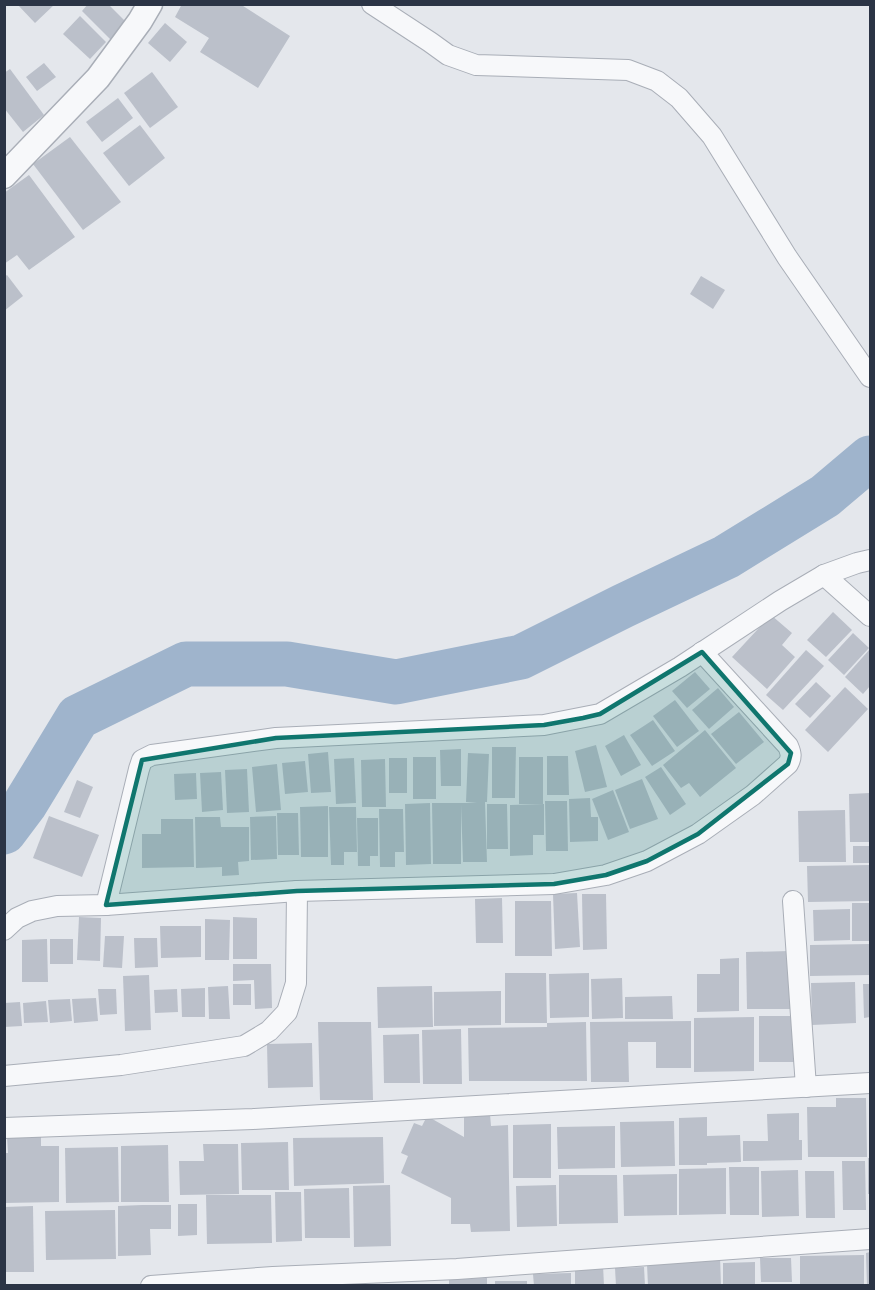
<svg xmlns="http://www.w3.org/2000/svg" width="875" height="1290" viewBox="0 0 875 1290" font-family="Montserrat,sans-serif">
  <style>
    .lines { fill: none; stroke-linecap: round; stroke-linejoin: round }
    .river { stroke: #9fb4cc; stroke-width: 45 }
    .building { fill: #bbc0ca }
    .minor-casing { stroke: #a9aeb7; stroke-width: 22 }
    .tertiary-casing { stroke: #a9aeb7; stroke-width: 27 }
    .minor { stroke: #f7f8fa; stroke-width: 20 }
    .tertiary { stroke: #f7f8fa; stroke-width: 24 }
    .marked { fill: #0f766e; fill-opacity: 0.2; stroke: #0f766e; stroke-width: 4.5; stroke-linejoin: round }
  </style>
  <rect width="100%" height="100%" fill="#e4e7ec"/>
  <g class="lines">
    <polyline class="river" points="4,832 25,804 78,717 186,664 287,664 396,682 521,657 623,606 726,557 825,496 870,458"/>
  </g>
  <g class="building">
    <polygon points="17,4 55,4 35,23"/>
    <polygon points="88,4 108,4 127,23 111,40 82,11"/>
    <polygon points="182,4 240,4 290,36 258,88 200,52 209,38 175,17"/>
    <polygon points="80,16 106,42 90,59 63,34"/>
    <polygon points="165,23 187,42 170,62 148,43"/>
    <polygon points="44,63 56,77 37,91 26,77"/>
    <polygon points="10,69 44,115 23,132 4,108 4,73"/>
    <polygon points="152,72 178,107 150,128 124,93"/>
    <polygon points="118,98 133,118 102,142 86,122"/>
    <polygon points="140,125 165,158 129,186 103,153"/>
    <polygon points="70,137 121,202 83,230 33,164"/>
    <polygon points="29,175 75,237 29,270 17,255 4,264 4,193"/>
    <polygon points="7,275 23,296 4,311 4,277"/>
    <polygon points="701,276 725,290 713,309 690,294"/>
    <polygon points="833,612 852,630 826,657 807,640"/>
    <polygon points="771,615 792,633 782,645 795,657 767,689 732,657"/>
    <polygon points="853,633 869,648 844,675 828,660"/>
    <polygon points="870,649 870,686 863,694 845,677"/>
    <polygon points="806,650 824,666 783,710 766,695"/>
    <polygon points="695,672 710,689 687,708 672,691"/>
    <polygon points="816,682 831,696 810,718 795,704"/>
    <polygon points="845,687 868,709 828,752 805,730"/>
    <polygon points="718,688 734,707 709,729 692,710"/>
    <polygon points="675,700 699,731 677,747 653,716"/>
    <polygon points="739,712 764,742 736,764 711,734"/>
    <polygon points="653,720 675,751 652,766 630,735"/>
    <polygon points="705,730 736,768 700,797 689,783 681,788 663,765"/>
    <polygon points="624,735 641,765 621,776 605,746"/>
    <polygon points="596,745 607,787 585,792 575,751"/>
    <polygon points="492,747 516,747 515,798 492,798"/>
    <polygon points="461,749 461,786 441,786 440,750"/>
    <polygon points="328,752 331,792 311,793 308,754"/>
    <polygon points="468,753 489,754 487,802 485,802 487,862 463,862 461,805 461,864 433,864 432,803 477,803 466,802"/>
    <polygon points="547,756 568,756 569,795 547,795"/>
    <rect x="413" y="757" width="23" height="42"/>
    <rect x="519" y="757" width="24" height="47"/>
    <polygon points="354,758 356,803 336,804 334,759"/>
    <rect x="389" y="758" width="18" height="35"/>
    <polygon points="385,759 386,807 362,807 361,760"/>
    <polygon points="305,761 308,792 285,794 282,763"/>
    <polygon points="277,764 281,810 256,812 252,767"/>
    <polygon points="661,767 686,804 670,815 645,777"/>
    <polygon points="247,769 249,812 227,813 225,770"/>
    <polygon points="221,772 223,810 202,812 200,773"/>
    <polygon points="196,773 197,799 175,800 174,774"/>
    <polygon points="642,779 658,819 630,829 615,790"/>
    <polygon points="77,780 93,787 80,818 64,812"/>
    <polygon points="613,790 629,832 608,840 592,799"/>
    <polygon points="870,793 870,842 850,842 849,794"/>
    <polygon points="590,798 591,817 598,817 598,841 570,842 569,799"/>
    <polygon points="545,801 567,801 568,851 546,851"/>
    <polygon points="430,803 431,864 406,865 405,804"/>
    <polygon points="487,804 507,804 508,849 487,849"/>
    <polygon points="544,804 544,835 533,835 533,855 510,856 510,805"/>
    <polygon points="328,806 328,857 301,857 300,807"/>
    <polygon points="329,807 356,807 357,852 344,852 344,865 331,865"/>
    <polygon points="379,809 403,809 404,852 395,852 395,867 380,867"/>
    <polygon points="845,810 846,862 799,862 798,811"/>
    <polygon points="277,813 298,813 299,855 278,855"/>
    <polygon points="49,816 99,835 82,877 33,858"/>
    <polygon points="276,816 277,859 251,860 250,817"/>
    <polygon points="195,817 220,817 221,827 249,827 249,861 238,862 239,875 222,876 222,867 196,868"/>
    <polygon points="357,818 378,818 378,856 370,856 370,866 358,866"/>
    <polygon points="161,819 193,819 194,867 142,868 142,834 161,834"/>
    <rect x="853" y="846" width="17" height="17"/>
    <polygon points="870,865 870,901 808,902 807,866"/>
    <polygon points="577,893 580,947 555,949 553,894"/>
    <polygon points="582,894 606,894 607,949 583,950"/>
    <polygon points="502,898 503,943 476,943 475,899"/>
    <polygon points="515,901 551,901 552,956 515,956"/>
    <rect x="852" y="903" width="18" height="38"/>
    <polygon points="850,909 850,940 814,941 813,910"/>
    <polygon points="79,917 101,918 100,961 77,960"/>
    <polygon points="233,917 257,918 257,959 233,959"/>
    <polygon points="205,919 230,920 229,960 205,960"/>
    <polygon points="160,926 201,926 201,957 161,958"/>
    <polygon points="105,936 124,936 122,968 103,967"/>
    <polygon points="134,938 157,938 158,967 135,968"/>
    <polygon points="47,939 48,982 22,982 22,940"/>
    <rect x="50" y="939" width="23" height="25"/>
    <polygon points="870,944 870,975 810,976 810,945"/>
    <polygon points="790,951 791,1009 747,1009 746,952"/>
    <polygon points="739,958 739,1011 697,1012 697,974 720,974 720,959"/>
    <polygon points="233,964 271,964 272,1008 255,1009 254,980 233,981"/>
    <polygon points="505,973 546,973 547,1023 586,1022 587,1081 469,1081 468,1028 547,1027 547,1023 505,1023"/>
    <polygon points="589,973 589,1017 550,1018 549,974"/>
    <polygon points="149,975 151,1030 125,1031 123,976"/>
    <polygon points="622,978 623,1018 592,1019 591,979"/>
    <polygon points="855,982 856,1023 812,1025 811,983"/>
    <rect x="233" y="984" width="18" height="21"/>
    <polygon points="863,984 870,984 870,1017 864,1018"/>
    <polygon points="228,986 230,1019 209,1019 208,987"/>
    <polygon points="432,986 433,1027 378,1028 377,987"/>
    <polygon points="205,988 205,1017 182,1017 181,989"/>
    <polygon points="98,989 116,989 117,1014 100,1015"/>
    <polygon points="177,989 178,1012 155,1013 154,990"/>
    <polygon points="501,991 501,1025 434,1026 434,992"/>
    <polygon points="672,996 673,1019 625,1019 625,997"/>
    <polygon points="96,998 98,1021 74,1023 72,999"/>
    <polygon points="70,999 72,1021 50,1023 48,1000"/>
    <polygon points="46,1001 48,1022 24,1023 23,1003"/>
    <polygon points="20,1002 22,1026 4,1027 4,1003"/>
    <rect x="759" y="1016" width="39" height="46"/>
    <polygon points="754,1017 754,1071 694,1072 694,1018"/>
    <polygon points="691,1021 691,1068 656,1068 656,1042 628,1042 629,1082 591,1082 590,1022"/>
    <polygon points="318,1022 371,1022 373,1100 320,1100"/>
    <polygon points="461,1029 462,1084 423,1084 422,1030"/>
    <polygon points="419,1034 420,1083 384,1083 383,1035"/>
    <polygon points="312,1043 313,1087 268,1088 267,1044"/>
    <polygon points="836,1098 866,1098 867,1157 808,1157 807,1107 836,1107"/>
    <polygon points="799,1113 799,1140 802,1140 802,1160 743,1161 743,1141 768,1141 767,1114"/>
    <polygon points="490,1114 491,1126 508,1125 510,1231 471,1232 470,1224 451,1224 451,1198 401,1173 408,1156 401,1153 414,1123 422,1126 427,1116 464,1137 464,1115"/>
    <polygon points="707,1117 707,1136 740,1135 741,1162 707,1163 707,1165 679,1165 679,1118"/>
    <polygon points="674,1121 675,1166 621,1167 620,1122"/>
    <polygon points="551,1124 551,1178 513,1178 513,1125"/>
    <polygon points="615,1126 615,1168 558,1169 557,1127"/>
    <polygon points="7,1137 41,1137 41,1146 59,1146 59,1202 4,1203 4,1153 8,1153"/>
    <polygon points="383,1137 384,1183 294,1186 293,1138"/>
    <polygon points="288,1142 289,1190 242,1190 241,1143"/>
    <polygon points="203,1144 238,1144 239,1194 180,1195 179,1161 204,1161"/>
    <polygon points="168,1145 169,1202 121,1202 121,1146"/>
    <polygon points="118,1147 119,1202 66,1203 65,1148"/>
    <rect x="868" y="1158" width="2" height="36"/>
    <polygon points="842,1161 865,1161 866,1210 843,1210"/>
    <polygon points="729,1167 759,1167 759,1215 730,1215"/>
    <polygon points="726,1168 726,1214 679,1215 679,1169"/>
    <polygon points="798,1170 799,1216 762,1217 761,1171"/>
    <polygon points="805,1171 834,1171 835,1218 806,1218"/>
    <polygon points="677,1174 677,1215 624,1216 623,1175"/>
    <polygon points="559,1175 617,1175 618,1223 559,1224"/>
    <polygon points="390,1185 391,1246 354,1247 353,1186"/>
    <polygon points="556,1185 557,1226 517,1227 516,1186"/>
    <polygon points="349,1188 350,1238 305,1238 304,1189"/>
    <polygon points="275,1192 301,1192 302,1241 276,1242"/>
    <polygon points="206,1195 271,1195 272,1243 207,1244"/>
    <polygon points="178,1204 197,1204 197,1235 178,1236"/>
    <polygon points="142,1205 171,1205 171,1229 150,1229 151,1255 118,1256 118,1206"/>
    <polygon points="33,1206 34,1272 4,1272 4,1207"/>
    <polygon points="115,1210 116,1259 46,1260 45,1211"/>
    <polygon points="870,1252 870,1286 867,1286 866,1253"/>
    <polygon points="864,1255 864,1286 800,1286 800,1256"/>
    <polygon points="720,1256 721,1286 648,1286 647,1264 682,1263 682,1257"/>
    <polygon points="760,1258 791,1258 792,1282 761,1282"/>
    <polygon points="755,1262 755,1286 723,1286 723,1263"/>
    <polygon points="575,1265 603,1265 604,1286 575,1286"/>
    <polygon points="644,1267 645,1286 616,1286 615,1268"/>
    <polygon points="571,1273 571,1286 534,1286 533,1274"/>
    <polygon points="487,1278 487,1286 449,1286 449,1279"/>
    <rect x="495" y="1281" width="32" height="5"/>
  </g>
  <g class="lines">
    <defs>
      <g id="minor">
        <polyline points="372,4 430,42 448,55 476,65 628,70 657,81 679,98 712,136 787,257 870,377"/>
        <polyline points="824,575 870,616"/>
        <polyline points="793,901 806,1087"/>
        <polyline points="106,905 139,769 142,760 152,755 276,738 544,725 600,714 680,667 780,601 824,575 857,563 870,560"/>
        <path d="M4,930l13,-12 15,-7 25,-5 49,-1 191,-14 257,-7 52,-9 41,-14 51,-27 55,-39 35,-31c4,-7 3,-11 0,-18l-86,-94"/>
        <polyline points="4,1076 121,1065 244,1046 269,1031 287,1012 296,983 297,891"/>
        <polyline points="4,1128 253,1119 870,1083"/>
        <polyline points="151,1286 273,1277 457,1269 870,1239"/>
      </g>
      <polyline id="tertiary" points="4,176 98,78 140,21 150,4"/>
    </defs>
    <use href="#minor" class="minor-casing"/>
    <use href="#tertiary" class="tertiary-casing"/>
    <use href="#minor" class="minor"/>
    <use href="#tertiary" class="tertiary"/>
  </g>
  <path class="marked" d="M702,652l89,101 -3,11 -90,70 -51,27 -41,14 -52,9 -257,7 -191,14 36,-145 134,-22 268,-13 39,-7 17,-4z"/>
  <rect width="875" height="1290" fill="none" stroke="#2b3445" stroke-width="12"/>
</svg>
